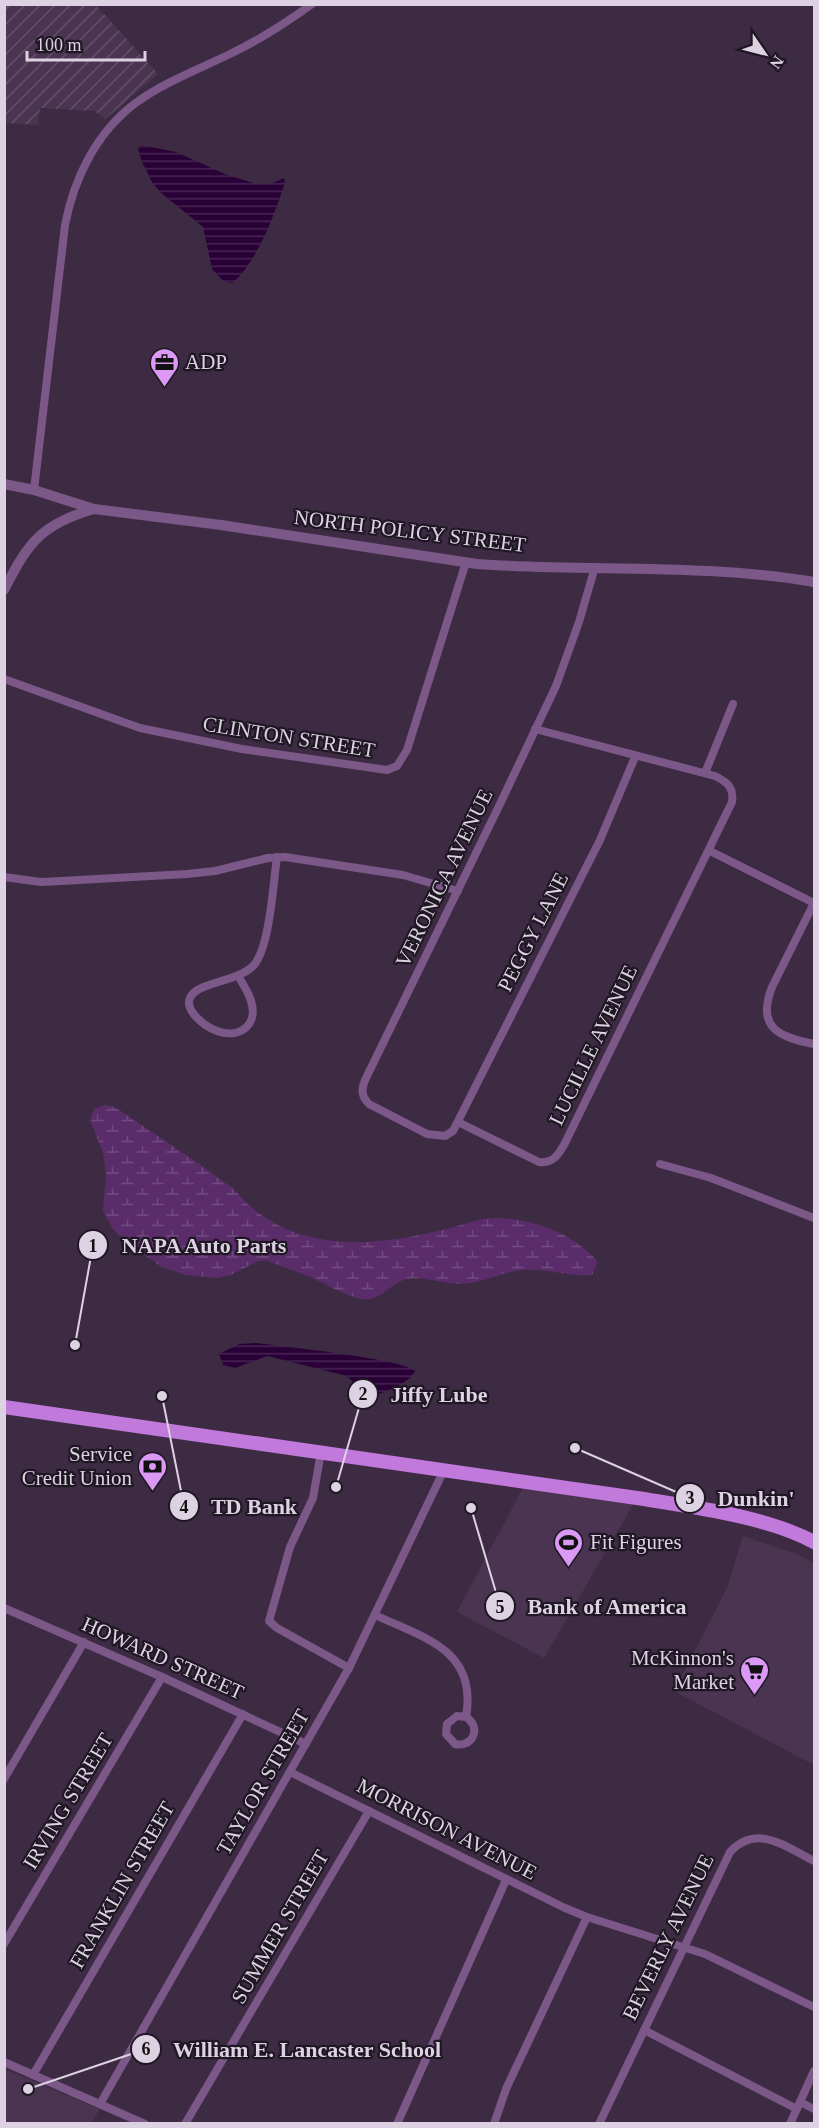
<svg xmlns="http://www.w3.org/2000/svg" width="819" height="2128" viewBox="0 0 819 2128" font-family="Georgia,serif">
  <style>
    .built { fill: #4a3452 }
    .industrial { fill: url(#industrial-furrows) }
    .wetland { fill: url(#wetland-marsh) }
    .water { fill: url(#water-rules) }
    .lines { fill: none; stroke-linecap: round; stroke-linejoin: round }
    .minor { stroke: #7b5888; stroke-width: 8 }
    .tertiary { stroke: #7b5888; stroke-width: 10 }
    .primary { stroke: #c179dc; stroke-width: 14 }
    .labels { text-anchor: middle; stroke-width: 4.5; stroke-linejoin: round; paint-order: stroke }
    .poi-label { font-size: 21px; fill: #ddd2e1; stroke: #1f1723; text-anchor: start }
    .street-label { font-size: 21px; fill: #ddd2e1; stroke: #1f1723 }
    .leader { fill: none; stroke: #ddd2e1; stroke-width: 2 }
    .callout-dot { fill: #ddd2e1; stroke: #1f1723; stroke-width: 2 }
    .mark-label { font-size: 18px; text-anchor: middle; font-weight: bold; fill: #111 }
    .callout-label { font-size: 22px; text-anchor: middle; font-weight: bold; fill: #ddd2e1; stroke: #1f1723; stroke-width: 4.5; stroke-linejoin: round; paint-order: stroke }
  </style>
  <defs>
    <pattern id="industrial-furrows" width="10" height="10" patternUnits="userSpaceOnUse" patternTransform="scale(1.5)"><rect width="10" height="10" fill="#4a3452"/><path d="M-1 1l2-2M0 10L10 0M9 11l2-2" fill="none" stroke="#64506b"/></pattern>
    <pattern id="wetland-marsh" width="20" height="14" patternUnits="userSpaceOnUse" patternTransform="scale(1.5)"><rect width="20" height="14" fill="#5a2d6a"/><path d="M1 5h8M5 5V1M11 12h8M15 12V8" fill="none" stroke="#714b7f"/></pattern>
    <pattern id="water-rules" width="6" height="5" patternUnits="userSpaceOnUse" patternTransform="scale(1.5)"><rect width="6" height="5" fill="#2a0137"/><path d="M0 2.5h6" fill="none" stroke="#482554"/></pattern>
  </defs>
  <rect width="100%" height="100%" fill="#3d2b44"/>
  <g class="built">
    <polygon points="526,1482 637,1498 544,1658 457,1612"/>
    <polygon points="743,1536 799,1555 814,1563 814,1765 674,1691 727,1588"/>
    <polygon points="4,2069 100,2109 91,2123 5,2123"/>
  </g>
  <polygon class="industrial" points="4,5 96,5 158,74 105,119 95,111 40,108 38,125 5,123"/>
  <path class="wetland" d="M104,1105l11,2c38,26 77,51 113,78 9,6 15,15 23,22 14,12 34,23 52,28 48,14 97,5 144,-6 15,-4 34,-12 49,-11 38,1 77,15 102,44l-6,13c-23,2 -45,-7 -69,-5 -21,2 -40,13 -62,14 -17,0 -39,-8 -54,-5 -17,3 -27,24 -45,20 -15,-3 -27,-10 -41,-17 -18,-8 -37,-15 -56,-22l-7,1 -27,14 -14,3 -32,-3 -23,-8 -38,-26 -11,-12 -10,-18 3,-37 -3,-22 -13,-31 4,-12z"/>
  <g class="water">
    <path d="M142,145l34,7 49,22 31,10h14l14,-6 1,5c-12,34 -25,74 -52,100l-9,-1 -12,-13 -9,-42 -42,-34 -9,-11 -10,-20 -4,-13z"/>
    <path d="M256,1343c23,3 148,16 159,28 -8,15 -34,22 -49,28l-5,-3 -3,-9 -11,-11 -80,-20 -32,12 -12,-3 -4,-11 20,-10z"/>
  </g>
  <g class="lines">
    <g class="minor">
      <path d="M34,490l31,-265c9,-47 32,-94 72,-123 28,-20 62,-33 93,-48 29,-14 56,-31 82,-50"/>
      <path d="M595,567l-16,55 -23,64 -56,118 -134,274c-5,11 -5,18 3,26l58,30 18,2 8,-5 147,-291 35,-83"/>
      <polyline points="4,679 140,728 242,749 387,770 397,766 407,750 466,562"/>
      <polyline points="705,773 733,704"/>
      <polyline points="710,851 814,903"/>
      <polyline points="4,877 41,882 61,881 187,874 215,871 268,858 285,857 403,875 458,891"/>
      <path d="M814,903l-42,84c-16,41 7,50 42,57"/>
      <path d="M239,977c4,8 10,16 12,24 8,25 -13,38 -34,30 -11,-4 -33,-20 -27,-33 6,-16 47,-15 64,-33 16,-19 19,-81 23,-108"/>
      <path d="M458,1122l81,40c14,2 20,-8 26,-19l167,-341c2,-15 -5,-20 -17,-26l-180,-47"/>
      <polyline points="660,1164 711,1178 814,1218"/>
      <polyline points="321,1452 313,1498 290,1547 269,1621 277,1628 349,1668"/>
      <polyline points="4,1608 162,1677 306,1744"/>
      <path d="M375,1615c49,23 103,35 91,102 16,10 7,31 -11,27l-9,-10 1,-10 10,-8 9,1"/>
      <polyline points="290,1772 565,1908 587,1917 705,1954 814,2007"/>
      <polyline points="4,1779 84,1642"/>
      <polyline points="4,1944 162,1677"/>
      <polyline points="644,2030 797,2109"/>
      <polyline points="4,2062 145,2124"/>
      <polyline points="33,2075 243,1714"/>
      <polyline points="800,2102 814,2109"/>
      <polyline points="100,2104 349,1668 444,1470"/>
      <polyline points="185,2124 369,1811"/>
      <polyline points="397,2124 506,1880"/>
      <polyline points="494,2124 506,2089 587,1917"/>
      <path d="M599,2124l131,-272c27,-29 56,-5 84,9"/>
      <polyline points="790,2124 814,2071"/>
    </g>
    <g class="tertiary">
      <path d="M4,484l30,6 60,19 127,16 256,39c112,8 225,-1 337,18"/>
      <path d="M4,590c24,-47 37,-66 90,-81"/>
    </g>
    <path class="primary" d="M4,1407l633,91c55,9 128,18 177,44"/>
  </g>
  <defs>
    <symbol id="office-pin" viewBox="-11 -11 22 30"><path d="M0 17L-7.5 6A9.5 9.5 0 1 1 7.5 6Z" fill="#db99f5" stroke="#1f1723"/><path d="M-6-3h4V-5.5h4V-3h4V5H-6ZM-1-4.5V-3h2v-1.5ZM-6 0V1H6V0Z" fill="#111"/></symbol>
    <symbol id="bank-pin" viewBox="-11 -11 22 30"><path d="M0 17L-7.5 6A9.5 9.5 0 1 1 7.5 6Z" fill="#db99f5" stroke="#1f1723"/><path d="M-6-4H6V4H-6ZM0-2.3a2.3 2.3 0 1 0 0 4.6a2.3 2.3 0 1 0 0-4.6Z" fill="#111"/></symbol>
    <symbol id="stadium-pin" viewBox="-11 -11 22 30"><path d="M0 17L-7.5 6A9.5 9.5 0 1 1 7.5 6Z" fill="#db99f5" stroke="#1f1723"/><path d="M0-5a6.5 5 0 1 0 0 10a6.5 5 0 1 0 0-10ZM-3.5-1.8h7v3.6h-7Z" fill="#111"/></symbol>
    <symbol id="supermarket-pin" viewBox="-11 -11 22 30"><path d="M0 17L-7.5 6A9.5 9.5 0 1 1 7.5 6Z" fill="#db99f5" stroke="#1f1723"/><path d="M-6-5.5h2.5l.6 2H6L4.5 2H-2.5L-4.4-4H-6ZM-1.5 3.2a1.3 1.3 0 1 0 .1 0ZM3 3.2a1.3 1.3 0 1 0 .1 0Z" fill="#111"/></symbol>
  </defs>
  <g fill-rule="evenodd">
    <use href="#office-pin" x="148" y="346" width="33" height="45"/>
    <use href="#bank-pin" x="136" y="1450" width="33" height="45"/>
    <use href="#stadium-pin" x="552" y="1526" width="33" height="45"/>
    <use href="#supermarket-pin" x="738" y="1654" width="33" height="45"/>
  </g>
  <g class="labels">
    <g class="poi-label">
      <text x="185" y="369">ADP</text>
      <text x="132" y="1461" text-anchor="end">Service<tspan x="132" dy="24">Credit Union</tspan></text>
      <text x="590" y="1549">Fit Figures</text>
      <text x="734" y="1665" text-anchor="end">McKinnon's<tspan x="734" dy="24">Market</tspan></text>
    </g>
    <g class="street-label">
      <text transform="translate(410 531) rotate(7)" y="7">NORTH POLICY STREET</text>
      <text transform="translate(289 737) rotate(9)" y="7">CLINTON STREET</text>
      <text transform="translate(444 878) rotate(-64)" y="7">VERONICA AVENUE</text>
      <text transform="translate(533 932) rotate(-63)" y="7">PEGGY LANE</text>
      <text transform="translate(593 1045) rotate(-64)" y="7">LUCILLE AVENUE</text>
      <text transform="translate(163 1658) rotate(24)" y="7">HOWARD STREET</text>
      <text transform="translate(263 1782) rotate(-60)" y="7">TAYLOR STREET</text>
      <text transform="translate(68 1801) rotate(-59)" y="7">IRVING STREET</text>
      <text transform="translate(447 1829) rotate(27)" y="7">MORRISON AVENUE</text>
      <text transform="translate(122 1885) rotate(-60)" y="7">FRANKLIN STREET</text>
      <text transform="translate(280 1927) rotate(-60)" y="7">SUMMER STREET</text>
      <text transform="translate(668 1937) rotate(-64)" y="7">BEVERLY AVENUE</text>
    </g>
  </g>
  <path class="leader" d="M75 1345L93 1245M336 1487L363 1394M575 1448L690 1498M162 1396L184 1506M471 1508L500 1606M28 2089L146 2049"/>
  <g class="callout-dot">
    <circle cx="75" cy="1345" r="6"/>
    <circle cx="336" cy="1487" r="6"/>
    <circle cx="575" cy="1448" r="6"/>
    <circle cx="162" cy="1396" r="6"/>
    <circle cx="471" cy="1508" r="6"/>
    <circle cx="28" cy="2089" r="6"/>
    <circle cx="93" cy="1245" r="15"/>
    <circle cx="363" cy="1394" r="15"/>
    <circle cx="690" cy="1498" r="15"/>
    <circle cx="184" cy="1506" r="15"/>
    <circle cx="500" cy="1606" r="15"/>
    <circle cx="146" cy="2049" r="15"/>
  </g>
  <g class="mark-label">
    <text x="93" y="1252">1</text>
    <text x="363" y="1400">2</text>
    <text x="690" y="1504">3</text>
    <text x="184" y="1513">4</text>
    <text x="500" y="1613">5</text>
    <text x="146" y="2055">6</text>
  </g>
  <g class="callout-label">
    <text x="204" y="1253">NAPA Auto Parts</text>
    <text x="439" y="1402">Jiffy Lube</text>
    <text x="756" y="1506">Dunkin'</text>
    <text x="254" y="1514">TD Bank</text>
    <text x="607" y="1614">Bank of America</text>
    <text x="307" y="2057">William E. Lancaster School</text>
  </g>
  <rect width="819" height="2128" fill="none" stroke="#ddd2e1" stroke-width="12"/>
  <g transform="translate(765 54) rotate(125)" stroke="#1f1723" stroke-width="4.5" paint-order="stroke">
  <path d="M0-4.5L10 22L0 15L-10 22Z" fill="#ddd2e1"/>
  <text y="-9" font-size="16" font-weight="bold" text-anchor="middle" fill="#ddd2e1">N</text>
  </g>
  <path d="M27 51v9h118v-9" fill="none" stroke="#ddd2e1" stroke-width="3"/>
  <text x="36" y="51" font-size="18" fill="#ddd2e1" stroke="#1f1723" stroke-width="4.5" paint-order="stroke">100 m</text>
</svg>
